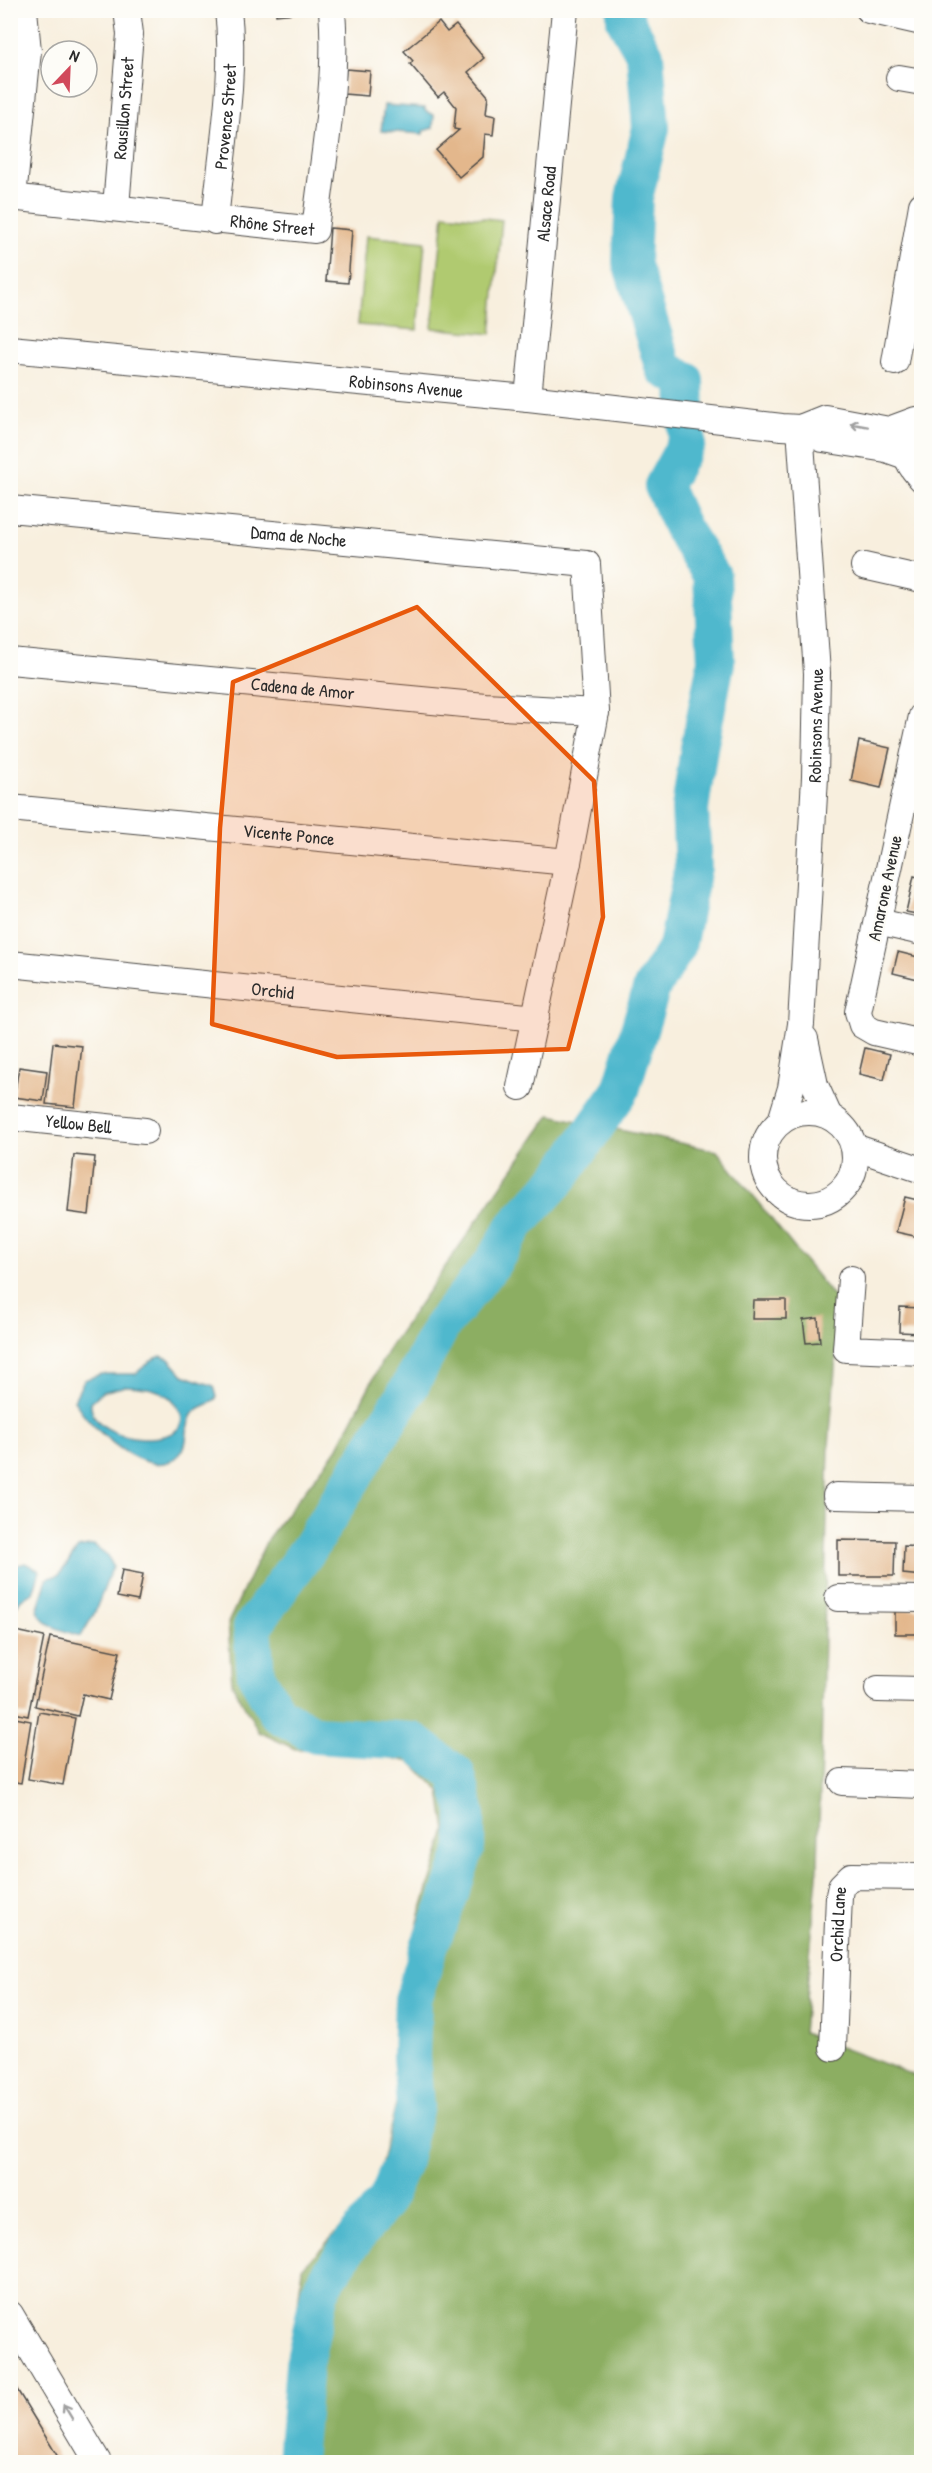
<svg xmlns="http://www.w3.org/2000/svg" width="932" height="2473" viewBox="0 0 932 2473" font-family="'Patrick Hand',sans-serif">
  <style>
    .green { fill: #b0ca70; stroke: #6e7a4e; stroke-width: 1.5 }
    .forest { fill: #8cae62; stroke: #5c6c46; stroke-width: 1.5 }
    .water { fill: #4fb8cd; stroke: #3d727c; stroke-width: 1.5; fill-rule: evenodd }
    .lines { fill: none; stroke-linecap: round; stroke-linejoin: round }
    .river { stroke: #4fb8cd; stroke-width: 38 }
    .building { fill: #e3b78c }
    .street-casing { stroke: #4a4846; stroke-width: 28 }
    .street { stroke: #fff; stroke-width: 26 }
    .oneway { stroke: #a0a0a0 }
    .marked { fill: #e8590c; fill-opacity: 0.2; stroke: #e8590c; stroke-width: 4.5; stroke-linejoin: round }
    .labels { text-anchor: middle; stroke-width: 5; stroke-linejoin: round; paint-order: stroke }
    .street-label { font-size: 18px; fill: #2b2b2b; stroke: #fdfcf7 }
  </style>
  <rect width="100%" height="100%" fill="#fdfcf7"/>
  <filter id="ink" filterUnits="userSpaceOnUse"><feTurbulence type="fractalNoise" baseFrequency=".0167" numOctaves="2"/><feDisplacementMap in="SourceGraphic" scale="12" xChannelSelector="R" yChannelSelector="G"/><feConvolveMatrix kernelMatrix="1 2 1 2 8 2 1 2 1" color-interpolation-filters="sRGB"/></filter>
  <filter id="wash" filterUnits="userSpaceOnUse"><feTurbulence type="fractalNoise" baseFrequency=".008" numOctaves="4" result="noise"/><feDisplacementMap in="SourceGraphic" scale="24" xChannelSelector="R" yChannelSelector="G"/><feGaussianBlur stdDeviation="1.35" result="paint"/><feColorMatrix in="noise" values="0 0 0 0 0 0 0 0 0 0 0 0 0 0 0 0 0 1.4 0 .05"/><feComposite in="paint" operator="in"/></filter>
  <g filter="url(#wash)">
    <rect width="100%" height="100%" fill="#f8efde"/>
    <g class="green">
      <polygon points="444,214 502,220 491,334 432,328"/>
      <polygon points="366,236 425,242 417,330 358,325"/>
    </g>
    <polygon class="forest" points="550,1115 717,1151 840,1305 829,1446 818,1865 803,2033 921,2078 921,2462 282,2462 302,2268 374,2194 397,2101 398,2000 420,1915 446,1831 440,1791 411,1762 358,1751 295,1749 259,1732 232,1684 228,1623 268,1538 337,1449 389,1348"/>
    <g class="water">
      <polygon points="384,105 425,108 425,111 434,115 433,128 423,131 423,134 381,131"/>
      <path d="M161,1356l8,3 14,16 31,11 3,11c-6,10 -19,7 -25,18 -8,12 -2,28 -12,39 -30,33 -92,-28 -106,-54l10,-20 17,-6h34l17,-14zM126,1386c18,1 39,2 50,19 33,46 -89,43 -85,-3l11,-10z"/>
      <path d="M94,1545l13,10 6,11 -19,48 -13,22c-18,-5 -35,-9 -44,-25l10,-32 13,-5 18,-26z"/>
      <polygon points="25,1563 40,1571 33,1593 21,1599 13,1611 11,1612 11,1567"/>
    </g>
    <g class="lines">
      <polyline class="river" points="296,2462 304,2365 320,2290 347,2249 386,2200 401,2165 415,2106 411,2056 413,2000 430,1944 447,1903 466,1847 466,1810 456,1774 413,1741 316,1735 278,1714 256,1675 252,1627 310,1547 409,1388 442,1325 491,1265 515,1226 560,1177 621,1090 652,987 677,947 693,867 690,809 699,748 716,663 712,576 682,528 663,486 687,442 685,380 664,369 631,262 634,198 651,128 645,55 625,20 625,10"/>
    </g>
    <g id="blocks">
      <g class="building">
        <polygon points="276,10 305,10 305,12 276,15"/>
        <polygon points="439,22 447,32 456,25 484,58 468,72 488,96 486,114 495,116 493,135 485,134 483,157 459,177 436,150 459,130 454,129 456,107 444,92 438,97 410,64 413,61 404,51"/>
        <polygon points="346,69 370,71 368,96 344,94"/>
        <polygon points="330,228 352,230 348,283 326,281"/>
        <polygon points="859,741 890,748 881,788 851,781"/>
        <polygon points="914,876 922,878 922,915 906,912"/>
        <polygon points="898,952 922,958 918,979 893,973"/>
        <polygon points="53,1043 82,1046 75,1107 46,1104"/>
        <polygon points="865,1048 890,1054 884,1080 859,1074"/>
        <polygon points="19,1067 47,1071 43,1101 14,1097"/>
        <polygon points="74,1155 95,1157 89,1215 68,1212"/>
        <polygon points="905,1197 922,1201 922,1226 919,1237 896,1232"/>
        <polygon points="753,1300 786,1300 786,1319 752,1319"/>
        <polygon points="900,1307 921,1308 920,1333 899,1332"/>
        <polygon points="818,1318 820,1342 806,1343 803,1320"/>
        <polygon points="838,1540 895,1541 894,1576 838,1576"/>
        <polygon points="904,1546 922,1547 922,1576 903,1574"/>
        <polygon points="122,1570 143,1574 138,1601 117,1597"/>
        <polygon points="895,1609 921,1610 921,1634 895,1634"/>
        <polygon points="16,1631 44,1637 28,1716 10,1712 10,1657"/>
        <polygon points="50,1637 120,1652 109,1700 83,1694 78,1716 35,1706"/>
        <polygon points="39,1712 75,1718 63,1785 28,1779"/>
        <polygon points="10,1717 31,1721 21,1783 10,1781"/>
        <polygon points="10,2378 61,2462 10,2462"/>
      </g>
    </g>
  </g>
  <g filter="url(#ink)">
    <use href="#blocks" fill-opacity="0" stroke="#4a4846" stroke-width="1.5"/>
    <g class="lines">
      <defs>
        <g id="street">
          <polyline points="869,10 922,22"/>
          <polyline points="899,78 922,82"/>
          <path id="s1" d="M10,197l305,33c8,-72 23,-147 17,-220"/>
          <polyline points="13,197 28,51 24,10"/>
          <path id="s2" d="M116,207l14,-173 -3,-24"/>
          <path id="s3" d="M215,221c6,-67 21,-144 13,-211"/>
          <path id="s4" d="M10,349l518,49 254,29 18,1 25,-10 64,12 27,-10"/>
          <polyline points="895,362 922,205"/>
          <path id="s5" d="M528,398l37,-388"/>
          <polyline points="800,428 823,439 886,449 906,456"/>
          <path d="M906,440c-2,16 4,27 16,39"/>
          <path id="s6" d="M10,509l577,55 9,148 -28,150 -48,225"/>
          <polyline points="864,566 922,579"/>
          <path id="s7" d="M10,661l475,45 111,6"/>
          <polyline points="922,716 858,1012 862,1025 874,1032 922,1043"/>
          <path id="s8" d="M10,808l558,54"/>
          <polyline points="878,922 922,932"/>
          <path id="s9" d="M10,964l526,54"/>
          <polyline points="805,1039 815,1085 829,1116"/>
          <circle cx="809" cy="1158" r="46"/>
          <path id="s10" d="M10,1117l135,14"/>
          <path id="s11" d="M781,1121l10,-33 10,-64 14,-247 2,-104 -17,-245"/>
          <polyline points="854,1147 922,1170"/>
          <polyline points="851,1279 846,1349 922,1352"/>
          <polyline points="836,1496 922,1498"/>
          <polyline points="838,1598 922,1599"/>
          <polyline points="878,1689 922,1690"/>
          <polyline points="842,1782 922,1785"/>
          <path id="s12" d="M833,2048l6,-153 2,-9 10,-10 71,1"/>
          <polyline points="10,2314 98,2462"/>
        </g>
      </defs>
      <use href="#street" class="street-casing"/>
      <use href="#street" class="street"/>
    </g>
    <defs><path id="oneway-shaft" d="M-6 0H5M1.5-3L5.5 0L1.5 3" fill="none" stroke-width="1.6" stroke-linecap="round" stroke-linejoin="round" transform="scale(1.5)"/></defs>
    <g class="oneway">
      <use href="#oneway-shaft" transform="translate(859 425) rotate(-170)"/>
      <use href="#oneway-shaft" transform="translate(68 2412) rotate(-121)"/>
    </g>
  </g>
  <path class="marked" d="M417,607l177,174 9,136 -35,132 -231,8 -125,-33 8,-196 13,-146z"/>
  <g class="labels">
    <g class="street-label">
      <text dy="6" stroke="none"><textPath href="#s2" startOffset="99">Rousillon Street</textPath></text>
      <text dy="6" stroke="none"><textPath href="#s3" startOffset="105">Provence Street</textPath></text>
      <text dy="6" stroke="none"><textPath href="#s5" startOffset="195">Alsace Road</textPath></text>
      <text dy="6" stroke="none"><textPath href="#s1" startOffset="264">Rhône Street</textPath></text>
      <text dy="6" stroke="none"><textPath href="#s4" startOffset="398">Robinsons Avenue</textPath></text>
      <text dy="6" stroke="none"><textPath href="#s6" startOffset="290">Dama de Noche</textPath></text>
      <text dy="6" stroke="none"><textPath href="#s7" startOffset="294">Cadena de Amor</textPath></text>
      <text dy="6" stroke="none"><textPath href="#s11" startOffset="398">Robinsons Avenue</textPath></text>
      <text dy="6" stroke="none"><textPath href="#s8" startOffset="280">Vicente Ponce</textPath></text>
      <text transform="translate(885 888) rotate(-78)" y="6">Amarone Avenue</text>
      <text dy="6" stroke="none"><textPath href="#s9" startOffset="264">Orchid</textPath></text>
      <text dy="6" stroke="none"><textPath href="#s10" startOffset="69">Yellow Bell</textPath></text>
      <text dy="6" stroke="none"><textPath href="#s12" startOffset="124">Orchid Lane</textPath></text>
    </g>
  </g>
  <rect width="932" height="2473" fill="none" stroke="#fdfcf7" stroke-width="36"/>
  <g transform="translate(69 69) rotate(23)"><circle r="28" fill="#fdfcf7" stroke="#a9a8a5" stroke-width="1.5"/>
  <path d="M0-4.5L10 22L0 15L-10 22Z" fill="#d1495b"/>
  <text y="-9" font-size="16" font-weight="bold" text-anchor="middle" fill="#2b2b2b">N</text>
  </g>
</svg>
